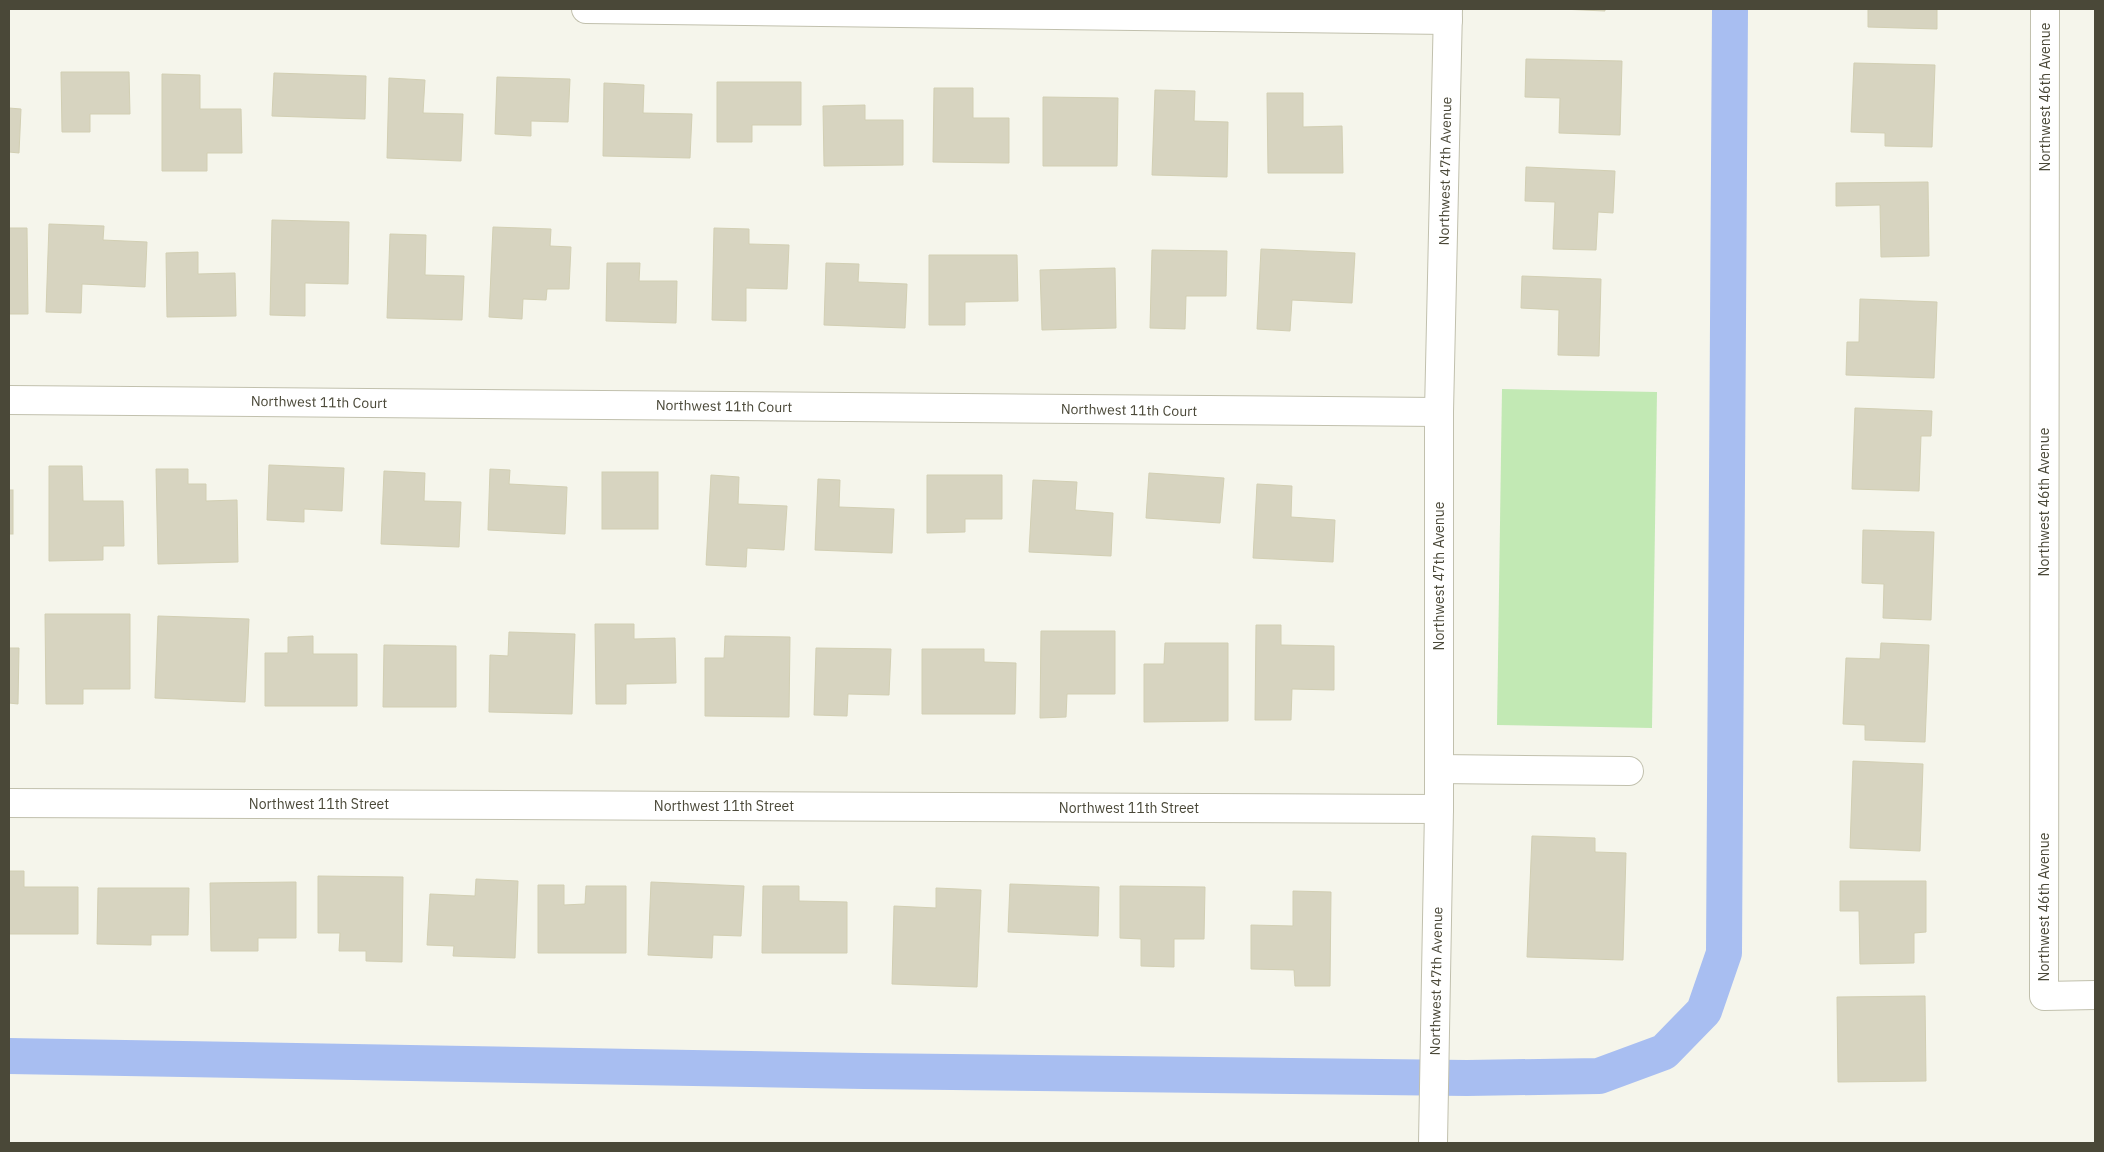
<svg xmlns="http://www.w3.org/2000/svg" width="2104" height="1152" viewBox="0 0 2104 1152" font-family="'IBM Plex Sans',sans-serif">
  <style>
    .green { fill: #c2e9b4 }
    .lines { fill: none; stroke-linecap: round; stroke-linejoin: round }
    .canal { stroke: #a8bef1; stroke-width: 36 }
    .building { fill: #d7d4c0; stroke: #d2cfb3 }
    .minor-casing { stroke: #c1c0ad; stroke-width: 30 }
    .minor { stroke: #fff; stroke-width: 28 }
    .labels { text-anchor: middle; stroke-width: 4; stroke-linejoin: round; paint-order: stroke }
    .street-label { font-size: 14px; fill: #4a4838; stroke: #fff }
  </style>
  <rect width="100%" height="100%" fill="#f5f5eb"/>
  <polygon class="green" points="1502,389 1657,392 1652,728 1497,725"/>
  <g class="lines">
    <polyline class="canal" points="9,1056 864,1071 1467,1078 1599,1076 1664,1052 1704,1011 1724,953 1730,9"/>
  </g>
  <g class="building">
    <polygon points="1561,9 1605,9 1605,11"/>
    <polygon points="1868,9 1937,9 1937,29 1868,27"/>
    <polygon points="1526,59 1622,61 1620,135 1559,133 1560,98 1525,97"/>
    <polygon points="1854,63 1935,65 1932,147 1885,146 1885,133 1851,132"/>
    <polygon points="61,72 129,72 130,114 90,114 90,132 62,132"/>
    <polygon points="274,73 366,76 365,119 272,116"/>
    <polygon points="162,74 200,75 200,109 241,109 242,153 207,153 207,171 162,171"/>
    <polygon points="497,77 570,79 568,122 531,121 531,136 495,134"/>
    <polygon points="389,78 425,80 423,113 463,114 461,161 387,158"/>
    <polygon points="717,82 801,82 801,125 752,125 752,142 717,142"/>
    <polygon points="604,83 644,85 643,113 692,114 690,158 603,156"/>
    <polygon points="934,88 973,88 973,118 1009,118 1009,163 933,162"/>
    <polygon points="1155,90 1195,91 1194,121 1228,122 1227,177 1152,175"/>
    <polygon points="1267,93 1303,93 1303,127 1342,126 1343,173 1268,173"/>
    <polygon points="1043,97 1118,98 1117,166 1043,166"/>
    <polygon points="865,105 865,120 903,120 903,165 824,166 823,106"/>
    <polygon points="9,108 21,109 19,153 9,152"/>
    <polygon points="1526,167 1615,171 1613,213 1598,212 1596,250 1553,249 1555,202 1525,201"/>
    <polygon points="1928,182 1929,256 1881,257 1880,205 1836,206 1836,183"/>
    <polygon points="272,220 349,222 348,284 305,283 305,316 270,315"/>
    <polygon points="49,224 104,226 103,240 147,242 145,287 82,284 81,313 46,312"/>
    <polygon points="493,227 551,229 550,246 571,247 569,289 547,289 546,300 523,299 522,319 489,317"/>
    <polygon points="9,228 27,228 28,314 9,314"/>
    <polygon points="714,228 749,229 749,244 789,245 787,289 746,288 746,321 712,320"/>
    <polygon points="390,234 426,235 425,275 464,276 462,320 387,318"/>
    <polygon points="1261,249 1355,253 1352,303 1292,300 1290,331 1257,329"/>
    <polygon points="1152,250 1227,251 1226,296 1186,296 1185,329 1150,328"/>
    <polygon points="198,252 198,274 235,273 236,316 167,317 166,253"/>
    <polygon points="929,255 1017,255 1018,301 965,302 965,325 929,325"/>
    <polygon points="607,263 640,263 639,281 677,281 676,323 606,321"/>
    <polygon points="826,263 859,264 858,282 907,284 905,328 824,325"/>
    <polygon points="1115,268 1116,328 1042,330 1040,270"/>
    <polygon points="1522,276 1601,279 1599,356 1558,355 1559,310 1521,308"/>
    <polygon points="1860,299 1937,302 1934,378 1846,375 1847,342 1859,342"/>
    <polygon points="1855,408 1932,411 1931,436 1921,436 1919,491 1852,489"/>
    <polygon points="269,465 344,468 342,511 304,509 304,522 267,520"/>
    <polygon points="49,466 82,466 83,501 123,501 124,546 103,546 103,560 49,561"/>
    <polygon points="156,469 188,469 188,484 206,484 206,501 237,500 238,562 158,564"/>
    <polygon points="490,469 510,470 509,484 567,487 565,534 488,530"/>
    <polygon points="384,471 425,473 424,501 461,502 459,547 381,544"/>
    <rect x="602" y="472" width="56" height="57"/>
    <polygon points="1149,473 1224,478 1220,523 1146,518"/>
    <polygon points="711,475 739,477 738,504 787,506 784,550 747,548 746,567 706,565"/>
    <polygon points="927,475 1002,475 1002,519 965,519 965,532 927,533"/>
    <polygon points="818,479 840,480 839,507 894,509 892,553 815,550"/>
    <polygon points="1033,480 1077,482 1075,510 1113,513 1111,556 1029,552"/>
    <polygon points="1257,484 1292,486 1291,517 1335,520 1333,562 1253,558"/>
    <rect x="9" y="490" width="4" height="44"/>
    <polygon points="1863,530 1934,532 1931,620 1883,618 1884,584 1862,583"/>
    <polygon points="45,614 130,614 130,689 83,689 83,704 46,704"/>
    <polygon points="158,616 249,619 245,702 155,698"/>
    <polygon points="595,624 634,624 634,639 675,638 676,683 626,684 626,704 596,704"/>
    <polygon points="1256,625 1281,625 1281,645 1334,646 1334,690 1292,689 1291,720 1255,720"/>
    <polygon points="1041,631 1115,631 1115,694 1067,694 1066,717 1040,718"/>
    <polygon points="509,632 575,634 572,714 489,712 490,655 508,656"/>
    <polygon points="313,636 313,654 357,654 357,706 265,706 265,653 288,653 288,637"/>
    <polygon points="725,636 790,637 789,717 705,716 705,658 724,658"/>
    <polygon points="1165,643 1228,643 1228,721 1144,722 1144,664 1164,664"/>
    <polygon points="1881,643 1929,645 1925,742 1865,740 1865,725 1843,724 1846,658 1880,659"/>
    <polygon points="384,645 456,646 456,707 383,707"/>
    <polygon points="9,648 19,648 18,704 9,703"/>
    <polygon points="816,648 891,649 889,695 848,694 847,716 814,715"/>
    <polygon points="922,649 984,649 984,662 1016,663 1015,714 922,714"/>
    <polygon points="1853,761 1923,764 1920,851 1850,848"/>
    <polygon points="1532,836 1595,838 1595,852 1626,853 1623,960 1527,957"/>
    <polygon points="9,871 24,871 24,887 78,887 78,934 9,934"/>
    <polygon points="318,876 403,877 402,962 366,961 366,951 339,951 340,933 318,933"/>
    <polygon points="476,879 518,881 515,958 453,956 454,946 427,945 430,894 475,896"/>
    <polygon points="1840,881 1926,881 1926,932 1914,933 1914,963 1860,964 1859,911 1840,911"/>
    <polygon points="296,882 296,938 258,938 258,951 211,951 210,883"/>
    <polygon points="651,882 744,886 741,936 713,935 712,958 648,955"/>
    <polygon points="1010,884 1099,887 1098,936 1008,932"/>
    <polygon points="538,885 564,885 564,905 585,904 586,886 626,886 626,953 538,953"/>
    <polygon points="763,886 799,886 799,901 847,902 847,953 762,953"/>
    <polygon points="1120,886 1205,887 1204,939 1174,939 1174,967 1141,966 1141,939 1120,938"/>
    <polygon points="98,888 189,888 188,935 151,935 151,945 97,944"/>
    <polygon points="936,888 981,890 977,987 892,984 894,906 936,908"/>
    <polygon points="1293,891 1331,892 1330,986 1295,986 1294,970 1251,969 1251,925 1293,926"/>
    <polygon points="1925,996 1926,1081 1838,1082 1837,997"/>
  </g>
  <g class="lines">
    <defs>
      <g id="minor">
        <polyline points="586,9 1448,20"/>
        <polyline points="2045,9 2044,996 2095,995"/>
        <polyline points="9,400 1439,412"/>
        <polyline points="1439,769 1629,771"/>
        <polyline points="9,803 1439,809"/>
        <polyline points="1433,1143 1439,809 1439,412 1448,9"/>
      </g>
    </defs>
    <use href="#minor" class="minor-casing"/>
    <use href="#minor" class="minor"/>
  </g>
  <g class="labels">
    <g class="street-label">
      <text transform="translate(2045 97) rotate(-90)" y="5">Northwest 46th Avenue</text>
      <text transform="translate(1445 171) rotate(-89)" y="5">Northwest 47th Avenue</text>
      <text transform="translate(319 402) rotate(1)" y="5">Northwest 11th Court</text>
      <text transform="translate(724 406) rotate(1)" y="5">Northwest 11th Court</text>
      <text transform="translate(1129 410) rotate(1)" y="5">Northwest 11th Court</text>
      <text transform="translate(2044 502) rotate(-90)" y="5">Northwest 46th Avenue</text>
      <text transform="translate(1439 576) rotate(-90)" y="5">Northwest 47th Avenue</text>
      <text x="319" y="809">Northwest 11th Street</text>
      <text x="724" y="811">Northwest 11th Street</text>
      <text x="1129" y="813">Northwest 11th Street</text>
      <text transform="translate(2044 907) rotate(-90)" y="5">Northwest 46th Avenue</text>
      <text transform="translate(1436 981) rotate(-89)" y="5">Northwest 47th Avenue</text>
    </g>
  </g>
  <rect width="2104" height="1152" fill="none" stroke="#4a4838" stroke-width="20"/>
</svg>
